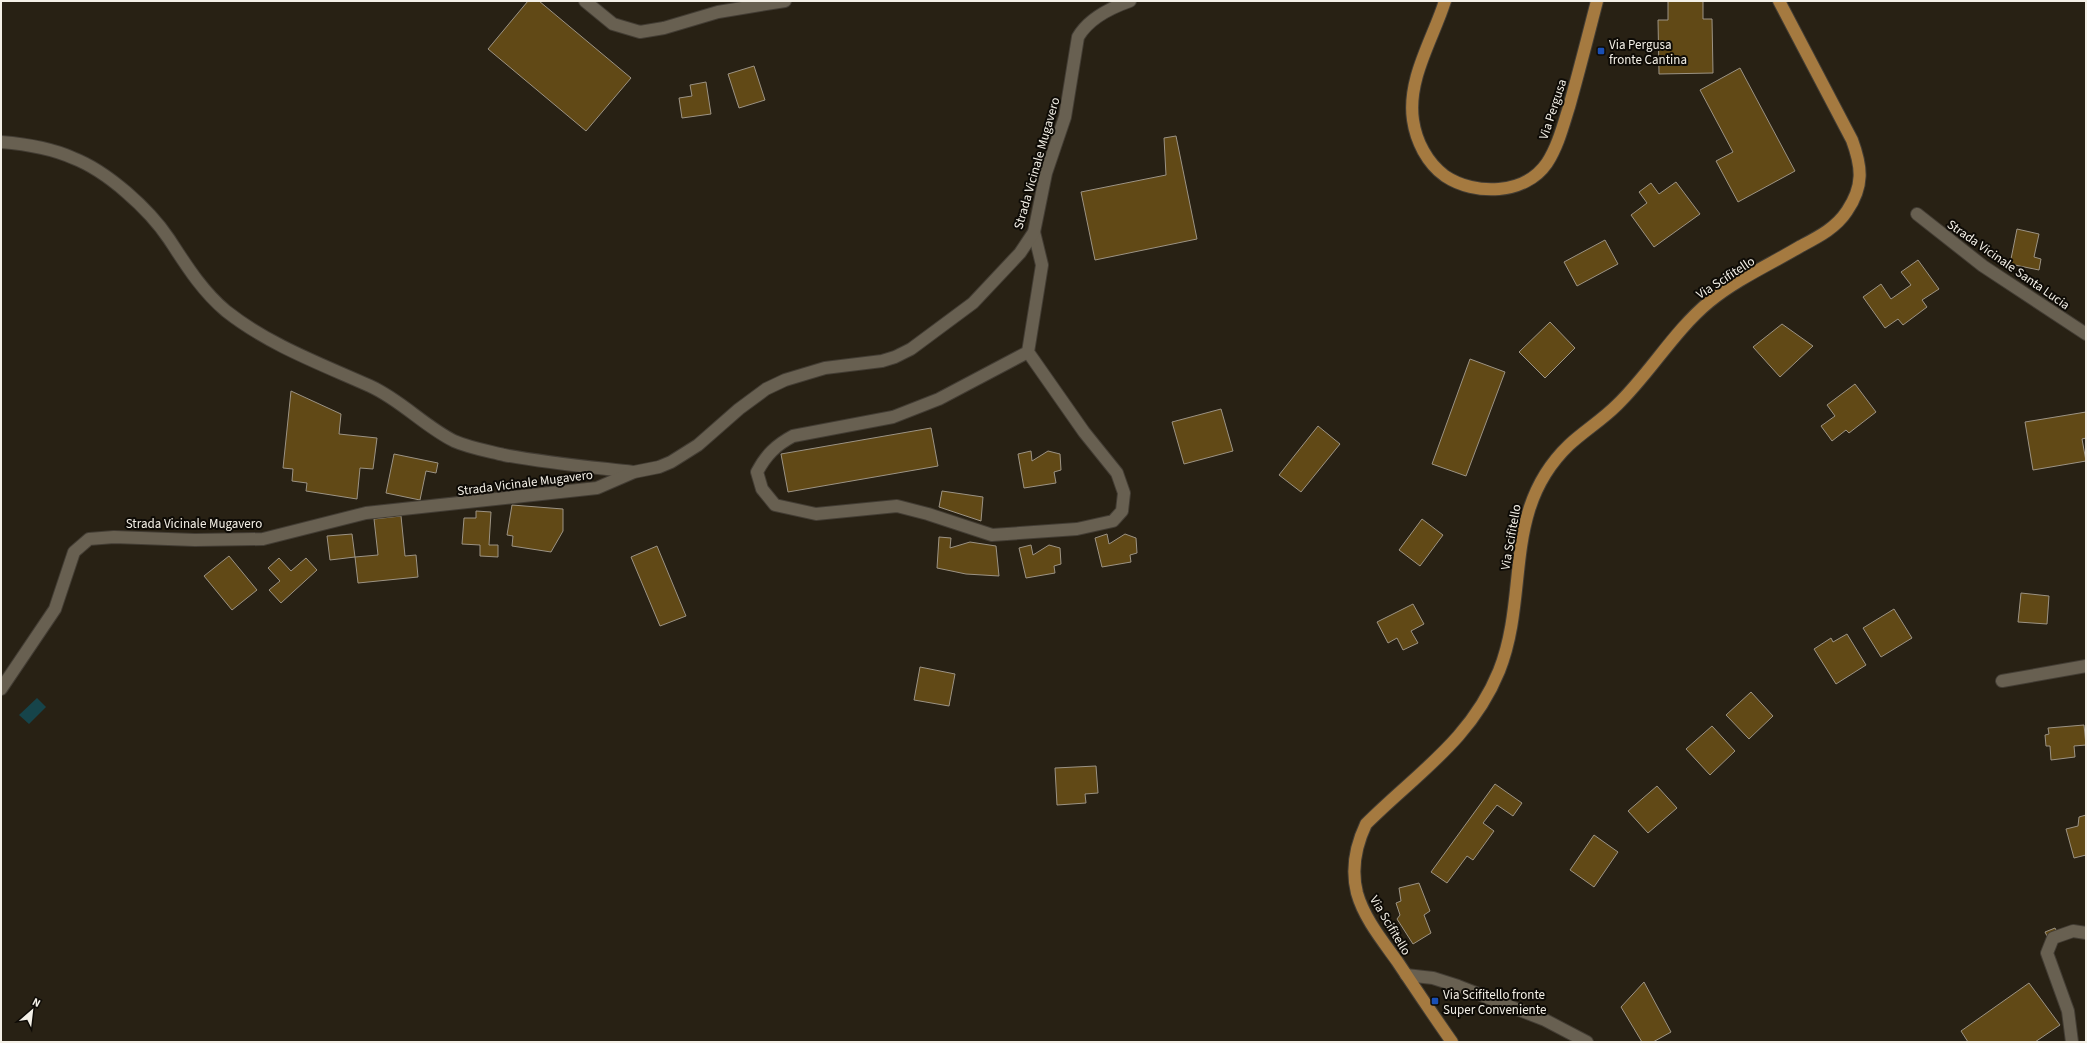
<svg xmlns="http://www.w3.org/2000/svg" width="2087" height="1043" viewBox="0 0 2087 1043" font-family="'Source Sans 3',sans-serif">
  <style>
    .water { fill: #16444a }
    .building { fill: #614916; stroke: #9c9384 }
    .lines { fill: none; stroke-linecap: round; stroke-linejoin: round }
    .minor-casing { stroke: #433d34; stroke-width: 14 }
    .major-casing { stroke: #433d34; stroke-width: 14 }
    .minor { stroke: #686051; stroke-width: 12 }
    .major { stroke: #a57a40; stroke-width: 12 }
    .transit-dot { fill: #1a4fb4; stroke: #0e0b06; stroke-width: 1.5 }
    .labels { text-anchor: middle; stroke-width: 4; stroke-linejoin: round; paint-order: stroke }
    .poi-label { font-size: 13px; fill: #f4f0e7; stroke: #0e0b06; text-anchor: start }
    .street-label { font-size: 13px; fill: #f4f0e7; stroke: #0e0b06 }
  </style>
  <rect width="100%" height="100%" fill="#282114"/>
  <polygon class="water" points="37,698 46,707 29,724 19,715"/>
  <g class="building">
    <polygon points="528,1 539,1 631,78 586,131 488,49"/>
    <polygon points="1668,1 1703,1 1703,19 1712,19 1713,73 1659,74 1658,20 1668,20"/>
    <polygon points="754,66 765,100 739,108 728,74"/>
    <polygon points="1740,68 1795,171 1738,202 1716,161 1733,152 1700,90"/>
    <polygon points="706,82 711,114 682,118 679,98 692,96 690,85"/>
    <polygon points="1176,136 1197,239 1095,260 1081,192 1166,175 1164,138"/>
    <polygon points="1676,182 1700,214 1654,247 1631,215 1647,203 1639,192 1651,183 1659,194"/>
    <polygon points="2017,229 2039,234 2034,257 2041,259 2039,270 2010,264"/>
    <polygon points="1605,240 1618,264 1577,286 1564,262"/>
    <polygon points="1918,260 1939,289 1922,300 1927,307 1903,325 1898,319 1885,328 1863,297 1881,284 1891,299 1911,285 1901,272"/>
    <polygon points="1550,322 1575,348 1545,378 1519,352"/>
    <polygon points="1782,324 1813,346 1780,377 1753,347"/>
    <polygon points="1470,359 1505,372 1466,476 1432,464"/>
    <polygon points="1855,384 1876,412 1849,433 1846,430 1832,441 1821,426 1835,416 1827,405"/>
    <polygon points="291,391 341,414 339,434 377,438 373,469 360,468 357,499 306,491 307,483 292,481 293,469 283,468"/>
    <polygon points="1221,409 1233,451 1184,464 1172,422"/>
    <polygon points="2086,412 2086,438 2082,439 2086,461 2033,470 2025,422"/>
    <polygon points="1318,426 1340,444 1301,492 1279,475"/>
    <polygon points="931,428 938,466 788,492 781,454"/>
    <polygon points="1031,451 1032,461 1048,451 1060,454 1061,470 1054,472 1056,483 1024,488 1018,454"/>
    <polygon points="394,454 438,463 436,473 426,471 420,500 386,493"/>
    <polygon points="942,491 983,497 981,521 939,507"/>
    <polygon points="512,505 563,509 563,531 551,552 512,546 513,536 507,535"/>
    <polygon points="476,511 491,512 489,545 498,545 498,557 480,556 480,545 462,544 464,518 476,518"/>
    <polygon points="401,516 405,556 416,555 418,577 358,583 355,557 378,555 374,519"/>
    <polygon points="1422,519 1443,535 1420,566 1399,550"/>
    <polygon points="352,534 355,557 330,560 327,536"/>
    <polygon points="1107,534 1109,544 1125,534 1136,538 1137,553 1130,555 1131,562 1102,567 1095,538"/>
    <polygon points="939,537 951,538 950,548 970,542 996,546 999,576 966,574 937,568"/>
    <polygon points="1031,545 1033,555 1049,545 1060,548 1061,564 1054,566 1055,573 1026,578 1019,548"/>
    <polygon points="657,546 686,616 660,626 631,557"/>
    <polygon points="229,556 257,590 232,610 204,576"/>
    <polygon points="279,558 291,571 306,558 317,570 281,603 269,590 280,581 268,568"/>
    <polygon points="2021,593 2049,596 2047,624 2018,622"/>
    <polygon points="1413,604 1424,624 1411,631 1418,643 1403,650 1397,638 1388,643 1377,622"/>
    <polygon points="1894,609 1912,638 1881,657 1863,628"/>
    <polygon points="1847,634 1866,665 1836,684 1814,649 1831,638 1833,642"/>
    <polygon points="920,667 955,674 949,706 914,700"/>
    <polygon points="1751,692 1773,716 1749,739 1726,715"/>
    <polygon points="2084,725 2086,745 2074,746 2075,757 2051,760 2050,746 2046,746 2045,735 2049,734 2048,728"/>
    <polygon points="1712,726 1735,751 1710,775 1686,749"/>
    <polygon points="1096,766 1098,793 1085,794 1086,803 1057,805 1055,768"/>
    <polygon points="1495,784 1522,803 1513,816 1497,805 1483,823 1494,831 1473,860 1467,856 1447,883 1431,872"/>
    <polygon points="1657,786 1677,808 1648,833 1628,811"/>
    <polygon points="2086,815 2086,855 2074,858 2066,829 2078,826 2079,817"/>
    <polygon points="1594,835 1618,852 1594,887 1570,870"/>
    <polygon points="1419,883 1430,911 1424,915 1431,933 1413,944 1397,919 1400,915 1396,903 1401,901 1399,888"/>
    <polygon points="2055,928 2058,934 2048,938 2045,932"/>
    <polygon points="1644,982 1671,1032 1653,1042 1642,1042 1621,1007"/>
    <polygon points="2029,983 2060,1025 2035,1042 1968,1042 1961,1031"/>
  </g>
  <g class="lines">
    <defs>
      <g id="minor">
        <polyline points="585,1 613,24 640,32 664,28 718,12 785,1"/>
        <path d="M1,142c24,2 50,6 72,16 34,13 76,51 96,81 17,26 33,52 57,72 43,34 95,53 144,75 31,14 54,40 84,55 16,7 34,10 50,14 43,8 86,12 129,17"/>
        <polyline points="1917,214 1983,266 2086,334"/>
        <path d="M1028,352l-89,47 -46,18 -100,19c-17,9 -27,19 -36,36l5,17 13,16 41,9 81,-8 31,8 64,21 85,-6 36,-8 9,-10 2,-18 -7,-20 -33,-41 -56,-80 14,-87 -8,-33"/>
        <polyline points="2002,681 2086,666"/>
        <path d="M1,689l54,-80 19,-57 15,-13 25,-2 81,3 68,-1 103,-26 231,-25 37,-16 25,-5 12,-5 27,-17 41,-36 27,-20 19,-9 40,-12 57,-7 13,-4 16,-8 62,-46 47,-50 14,-21 12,-59 19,-56 13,-80c11,-19 32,-29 52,-36"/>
        <polyline points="1406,975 1433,978 1458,986 1545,1020 1587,1042"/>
        <polyline points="2072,1042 2068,1011 2047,953 2053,938 2073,931 2086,933"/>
      </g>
      <g id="major">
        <path d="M1445,1c-12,38 -38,78 -32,119 3,21 14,43 32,56 30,20 80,19 102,-13 11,-17 16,-37 22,-56 10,-35 19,-71 28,-106"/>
        <path d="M1452,1042c-19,-27 -37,-54 -55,-81 -15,-21 -33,-43 -40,-68 -6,-24 -1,-48 9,-69 50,-50 105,-84 133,-153 31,-78 2,-161 70,-226 15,-14 33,-25 48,-40 33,-32 57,-74 92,-103 28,-23 62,-38 92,-56 17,-9 35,-18 46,-35 17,-25 15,-44 5,-71l-73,-139"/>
      </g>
    </defs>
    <use href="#minor" class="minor-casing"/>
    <use href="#major" class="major-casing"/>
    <use href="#minor" class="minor"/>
    <use href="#major" class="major"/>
  </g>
  <g class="transit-dot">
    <rect x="1597" y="47" width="8" height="8" rx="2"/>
    <rect x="1431" y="997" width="8" height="8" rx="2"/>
  </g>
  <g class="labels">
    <g class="poi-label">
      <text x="1609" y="49">Via Pergusa<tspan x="1609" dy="15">fronte Cantina</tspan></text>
      <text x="1443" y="999">Via Scifitello fronte<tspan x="1443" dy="15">Super Conveniente</tspan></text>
    </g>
    <g class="street-label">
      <text transform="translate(1552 109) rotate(-72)" y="5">Via Pergusa</text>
      <text transform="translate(1036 163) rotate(-74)" y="5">Strada Vicinale Mugavero</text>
      <text transform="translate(2009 264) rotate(35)" y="5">Strada Vicinale Santa Lucia</text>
      <text transform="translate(1725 277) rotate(-33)" y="5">Via Scifitello</text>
      <text transform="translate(525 482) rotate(-7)" y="5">Strada Vicinale Mugavero</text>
      <text x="194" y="528">Strada Vicinale Mugavero</text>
      <text transform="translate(1510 537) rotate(-80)" y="5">Via Scifitello</text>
      <text transform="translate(1391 925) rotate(59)" y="5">Via Scifitello</text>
    </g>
  </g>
  <rect width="2087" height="1043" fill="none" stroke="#f4f0e7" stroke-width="4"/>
  <g transform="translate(32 1011) rotate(28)" stroke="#0e0b06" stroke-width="3" paint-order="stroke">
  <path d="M0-3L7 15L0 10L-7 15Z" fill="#f4f0e7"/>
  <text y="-6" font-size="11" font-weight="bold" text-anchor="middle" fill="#f4f0e7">N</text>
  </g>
</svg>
